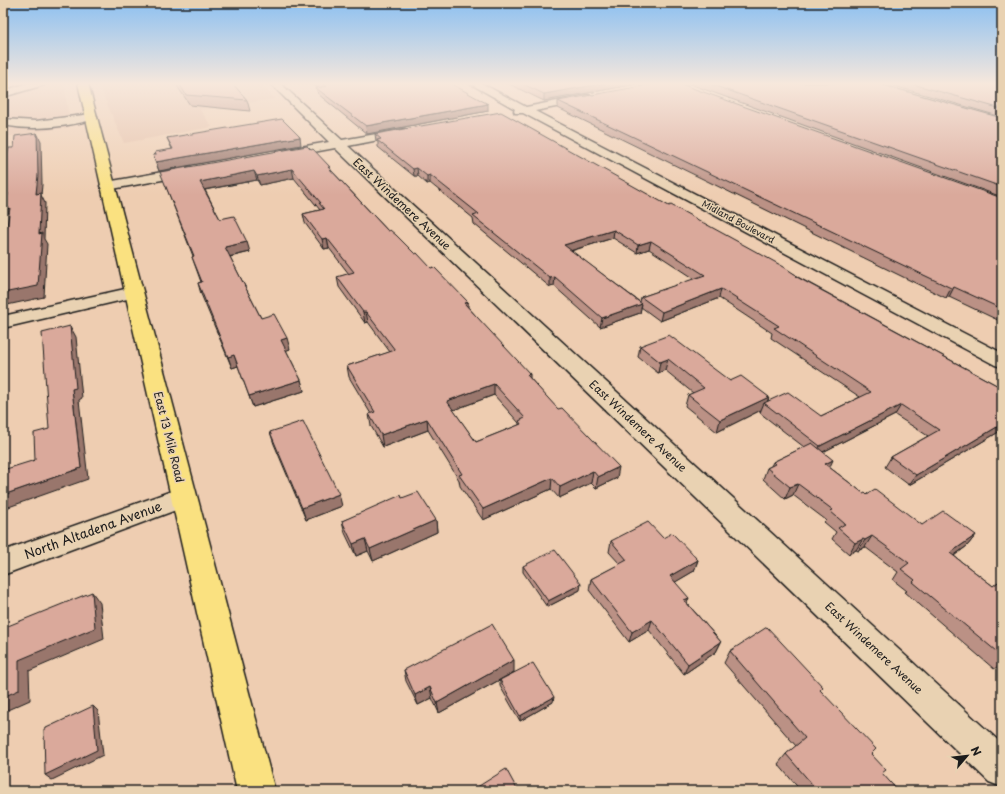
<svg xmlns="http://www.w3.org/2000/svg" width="1005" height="794" viewBox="0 0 1005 794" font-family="'Playpen Sans',sans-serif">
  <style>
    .built { fill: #e4bfa7 }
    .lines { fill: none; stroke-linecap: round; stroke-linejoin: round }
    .minor-casing { stroke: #1c1c1c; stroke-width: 3 }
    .major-casing { stroke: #1c1c1c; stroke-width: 3 }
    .minor { fill: #e9d2b2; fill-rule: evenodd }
    .major { fill: #fae180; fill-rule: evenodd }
    .wall { fill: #bb9185; stroke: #1c1c1c; fill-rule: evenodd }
    .shaded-wall { fill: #99766c; stroke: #1c1c1c }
    .building { fill: #daa99b; stroke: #1c1c1c; fill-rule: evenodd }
    .labels { text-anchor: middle; stroke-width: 3; stroke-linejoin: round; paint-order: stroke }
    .far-street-label { font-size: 9px; fill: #1c1c1c; stroke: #e9d2b2 }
    .street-label { font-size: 11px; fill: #1c1c1c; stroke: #e9d2b2 }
    .near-street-label { font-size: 13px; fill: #1c1c1c; stroke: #e9d2b2 }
  </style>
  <rect width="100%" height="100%" fill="#eecdb1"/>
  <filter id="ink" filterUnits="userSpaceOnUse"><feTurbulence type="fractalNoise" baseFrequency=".025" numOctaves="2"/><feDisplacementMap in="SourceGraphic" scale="8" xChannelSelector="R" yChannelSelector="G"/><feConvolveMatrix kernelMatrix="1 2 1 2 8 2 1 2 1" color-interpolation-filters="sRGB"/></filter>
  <g filter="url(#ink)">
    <g class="built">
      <polygon points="3,83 64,83 70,127 3,137"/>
      <polygon points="98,83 260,83 275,99 200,110 212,127 124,143"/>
    </g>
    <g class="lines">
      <defs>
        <g id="minor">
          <polygon points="28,83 45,83 44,85 3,97 3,91"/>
          <polygon points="270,83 280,83 342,140 405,129 409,130 411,132 409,134 348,146 1002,744 1002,787 989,782 335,148 281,158 277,157 275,154 277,151 329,142"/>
          <polygon points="469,83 481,83 526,107 588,95 592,96 593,98 592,100 535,111 1002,353 1002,367 995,365 523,113 515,113 514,111 515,109"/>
          <path d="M91,114l4,1 1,2 -1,2c-29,8 -62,12 -92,6v-6l33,2z"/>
          <polygon points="190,167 195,168 196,171 195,174 107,190 102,189 100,186 102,183 107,182"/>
          <polygon points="134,287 140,288 143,292 140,296 3,328 3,316"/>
          <polygon points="183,487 192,490 196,497 192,504 3,575 3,551"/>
        </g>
        <polygon id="major" points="78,83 88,83 275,791 237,791"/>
      </defs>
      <use href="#minor" class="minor-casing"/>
      <use href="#major" class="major-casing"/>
      <use href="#minor" class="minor"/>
      <use href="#major" class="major"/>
    </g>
    <g class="wall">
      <polygon points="175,83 232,83 247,100 250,111 190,105"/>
      <polygon points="310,83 450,83 488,111 367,134 318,94 316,88 318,88"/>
      <polygon points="507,83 642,83 544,101"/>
      <polygon points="687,83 876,83 1002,118 1002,197"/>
      <polygon points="884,83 1002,83 1002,117"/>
      <polygon points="558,101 1002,198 1002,322 949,297 946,298 558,108"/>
      <path d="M375,134l294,72 127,69v1l206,112v42l-93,55 -24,-18 6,-10 37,-21 -33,-21 -72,37 6,15 34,26 4,1 55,31 54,10 -9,11 -13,10 39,30 9,-7v93l-5,-5 -3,2 -89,-77 2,-1 -14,-11 5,-8 -33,-25 -7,4 -2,-1 -7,4 -17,-15 4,-7 -12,-10 2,-2 -33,-25 -8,4 -22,-20 4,-11 4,-2 2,-4 31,-15 -44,-34 1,-3 -44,22 -32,-26 3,-11 5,-2 -28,-23 -7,3 -20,-16 2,-11 90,35 39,16 -1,4 53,15 39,-19 -89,-59 1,-5 -53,-35 -59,23 -19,-14 -1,6 -40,14 -46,-41 -4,1 -76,-63 -1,-6 -43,-35 -3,1 -9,-8h-4l-36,-29v-5l-2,-1zM613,238l24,15 12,-4 46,30 -54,18 -1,5 -69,-51z"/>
      <polygon points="167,138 301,145 159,171 153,155 172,149"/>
      <path d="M311,150l19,17 1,3 57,61 80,76 149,171 -21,10 -5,-5 -32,15 -8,-9 -68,31 -23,-34 -1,-6 -31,-50 -45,17 -12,-21 -2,-12h2l-22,-37 -2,-11 43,-14 -22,-30 -3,1 -26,-36 -2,-10 12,-3 -20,-26 -5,1 -19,-26 -2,-9 17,-4 -26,-32 -34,7 -3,-5 -52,10 15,29 30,33 -20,5 31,61 29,31 -4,1 15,30 3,11 -51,16 -15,-41 -6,2 -31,-74 -3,-11 3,-1 -9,-25 1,-1 -29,-75zM494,395l25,28v2l-43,17 -23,-32z"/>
      <polygon points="270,432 342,506 306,520 274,444"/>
      <polygon points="402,498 436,520 437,532 373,561 368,551 356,556 345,533 342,521"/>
      <polygon points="663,538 698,560 694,571 675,582 687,603 721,642 716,652 684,674 649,630 629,642 589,590 591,579 620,564 609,552 611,541"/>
      <polygon points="523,566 580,590 547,607 523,572"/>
      <polygon points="730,651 821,691 871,754 882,774 898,791 801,791 778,764 786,754 796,746 724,663"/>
      <polygon points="404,670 514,672 439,713 432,698 418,705 406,681"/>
      <polygon points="500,680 553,702 520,721 500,686"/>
    </g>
    <g class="shaded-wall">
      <polygon points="606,83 642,83 544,101 544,94"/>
      <polygon points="488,104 488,111 367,134 366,126"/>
      <polygon points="37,133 41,141 42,185 41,195 45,203 44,239 47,244 44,297 7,305 3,298 3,293 39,234 36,194"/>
      <polygon points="300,137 301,145 159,171 156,162"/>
      <polygon points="417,168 418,176 414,176 413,169"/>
      <polygon points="292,169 294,178 260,185 257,176"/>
      <polygon points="254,171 257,180 203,190 200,182"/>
      <polygon points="430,175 430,183 427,184 427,176"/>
      <polygon points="3,180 6,180 8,190 3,181"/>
      <polygon points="8,193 9,204 4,194"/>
      <polygon points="10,208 12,218 6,209"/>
      <polygon points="614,230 613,238 563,253 564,245"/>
      <polygon points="327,238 329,248 324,249 322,239"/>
      <polygon points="651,241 649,249 637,253 638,245"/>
      <polygon points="247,242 250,252 228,257 225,247"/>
      <polygon points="555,277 554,286 550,287 550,278"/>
      <polygon points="954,287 949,297 946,298 951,288"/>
      <polygon points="721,289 719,298 660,321 662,312"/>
      <polygon points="468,302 468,312 464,303"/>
      <polygon points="642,304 640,313 600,327 602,318"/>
      <polygon points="363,312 366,312 368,322 365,323"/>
      <polygon points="70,326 76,337 82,398 79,400 88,479 3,509 3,495 81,468 72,389"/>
      <polygon points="287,338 290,349 285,351 281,340"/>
      <polygon points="234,355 238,366 232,368 228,357"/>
      <polygon points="668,359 665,370 658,373 660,362"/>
      <polygon points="530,374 530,385 527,375"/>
      <polygon points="301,380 304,391 253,407 249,396"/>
      <polygon points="494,384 494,395 448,412 447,401"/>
      <polygon points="769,397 766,405 764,403 761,410 717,432 720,420"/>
      <polygon points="901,405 895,415 815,456 820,446"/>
      <polygon points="427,419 428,430 383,447 381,435"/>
      <polygon points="1002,424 1002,430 909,485 916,475"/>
      <polygon points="833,460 828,471 825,464"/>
      <polygon points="619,467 617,478 596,488 598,477"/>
      <polygon points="593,471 591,483 559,498 560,487"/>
      <polygon points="552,478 551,489 483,520 483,509"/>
      <polygon points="798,484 793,495 785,499 790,487"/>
      <polygon points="339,494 342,506 306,520 302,508"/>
      <polygon points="436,520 437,532 373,561 370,549"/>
      <polygon points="976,535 967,546 942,564 950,553"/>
      <polygon points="872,536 865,547 858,551 865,540"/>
      <polygon points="365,539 368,551 356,556 353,544"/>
      <polygon points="863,539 856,550 849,554 855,543"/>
      <polygon points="698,560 694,571 667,587 670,576"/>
      <polygon points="581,584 580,590 547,607 548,601"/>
      <polygon points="92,592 100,603 104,639 29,671 30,700 3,712 3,697 19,660"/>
      <polygon points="689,598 685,608 684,600"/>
      <polygon points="652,620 649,630 629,642 632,632"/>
      <polygon points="721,642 716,652 684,674 688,664"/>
      <polygon points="514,660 514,672 439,713 437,703"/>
      <polygon points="430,687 432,698 418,705 415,695"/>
      <polygon points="554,697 553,702 520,721 520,716"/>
      <polygon points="93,706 98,711 103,755 52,780 45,775"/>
    </g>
    <g class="building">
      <polygon points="179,83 232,83 247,100 186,95"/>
      <polygon points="321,83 450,83 488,104 366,126 316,88 327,86"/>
      <polygon points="521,83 606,83 544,94"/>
      <polygon points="659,83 678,83 1002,198 1002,309 954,287 951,288 558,101"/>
      <polygon points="707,83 876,83 1002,118 1002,187"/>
      <polygon points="909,83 1002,83 1002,109"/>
      <polygon points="501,112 669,206 671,205 784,267 796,275 795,276 1002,388 1002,424 916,475 891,457 939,430 901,405 820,446 764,403 788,392 821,416 871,392 774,328 779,326 721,289 662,312 641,297 705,275 651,241 638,245 614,230 564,245 642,304 602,318 555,277 550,278 473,216 479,214 430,175 427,176 417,168 413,169 377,140 381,139 375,134"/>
      <polygon points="282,119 300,137 156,162 153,155 156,155 155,152 173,149 167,138"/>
      <polygon points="37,133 38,175 36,194 41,193 39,234 42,233 38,286 3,293 3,279 4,271 3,271 3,250 10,208 6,209 8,193 4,194 6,180 3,180 3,179 6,160 9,148 14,148 15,136"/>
      <path d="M307,146l4,4 2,-1 17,18h-2l60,64 2,-1 6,5 19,19 2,-1 14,15 3,-1 34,35 -4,1 66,71 -3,1 31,34 4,-1 57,59 -21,10 -5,-6 -33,16 -8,-9 -69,31 -24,-34 3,-1 -35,-55 -46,16 -12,-21 6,-2 -28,-46 48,-16 -29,-38h-3l-26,-35 17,-5 -27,-34 -5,1 -19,-25 21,-5 -5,-6h2l-29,-34 -35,7 -3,-5 -54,11 20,37 14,-3 13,26 -22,5 36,71 13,-4 13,24 -6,2 20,40 -52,16 -15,-41 -6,2 -30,-74 4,-1 -10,-25 2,-1 -34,-84zM494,384l31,34 -6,3 2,3 -45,18 -29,-41z"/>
      <polygon points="70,326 76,388 72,389 81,468 3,495 3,470 35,460 34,433 49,429 42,333"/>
      <polygon points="669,335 730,381 741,376 769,397 720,420 688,395 704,388 668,359 660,362 640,346"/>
      <polygon points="303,421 339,494 302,508 270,432"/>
      <polygon points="812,443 833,460 825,464 863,493 865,492 867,494 875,489 922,525 943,511 976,535 950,553 993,586 1002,579 1002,656 913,582 915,580 901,569 909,563 872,536 865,540 863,539 855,543 838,528 845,524 830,511 833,510 798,484 790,487 767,468 775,464 773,462"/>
      <polygon points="418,492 436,520 370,549 365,539 353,544 342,521 401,495 402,498"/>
      <polygon points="648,522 663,538 672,533 698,560 670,576 689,598 684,600 721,642 688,664 652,620 632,632 591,579 627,560 611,541"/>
      <polygon points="555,550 581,584 548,601 523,566"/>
      <polygon points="92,592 95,628 19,660 19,690 3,697 3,628"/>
      <polygon points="492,624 514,660 437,703 430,687 415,695 404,670"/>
      <polygon points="767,627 823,687 820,690 876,749 871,754 886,770 882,773 898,791 818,791 786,754 805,738 730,651"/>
      <polygon points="533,663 554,697 520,716 500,680"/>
      <polygon points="93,706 97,750 45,775 44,729"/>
      <polygon points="506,769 518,791 471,791"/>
    </g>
  </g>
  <linearGradient id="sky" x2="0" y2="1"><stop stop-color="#8cc0f1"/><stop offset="0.43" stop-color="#f7e8dc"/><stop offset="1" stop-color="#f7e8dc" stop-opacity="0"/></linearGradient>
  <rect width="1005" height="195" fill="url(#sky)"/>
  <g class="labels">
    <g class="far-street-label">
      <text transform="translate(738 222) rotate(28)" y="3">Midland Boulevard</text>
    </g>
    <g class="street-label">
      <text transform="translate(402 204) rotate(43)" y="4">East Windemere Avenue</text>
      <text transform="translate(638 426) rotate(43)" y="4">East Windemere Avenue</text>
      <text transform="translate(169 437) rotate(76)" y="4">East 13 Mile Road</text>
      <text transform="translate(874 648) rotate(43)" y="4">East Windemere Avenue</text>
    </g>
    <g class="near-street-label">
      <text transform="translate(93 530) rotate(-20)" y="5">North Altadena Avenue</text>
    </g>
  </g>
  <rect width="1005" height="794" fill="none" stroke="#e9d2b2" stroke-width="16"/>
  <rect x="8" y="8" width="989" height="778" fill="none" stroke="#1c1c1c" stroke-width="1.5" filter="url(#ink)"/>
  <g transform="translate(967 756) rotate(62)" stroke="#e9d2b2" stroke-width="3" paint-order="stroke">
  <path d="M0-3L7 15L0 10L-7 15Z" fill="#1c1c1c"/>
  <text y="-6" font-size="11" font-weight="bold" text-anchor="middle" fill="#1c1c1c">N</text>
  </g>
</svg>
